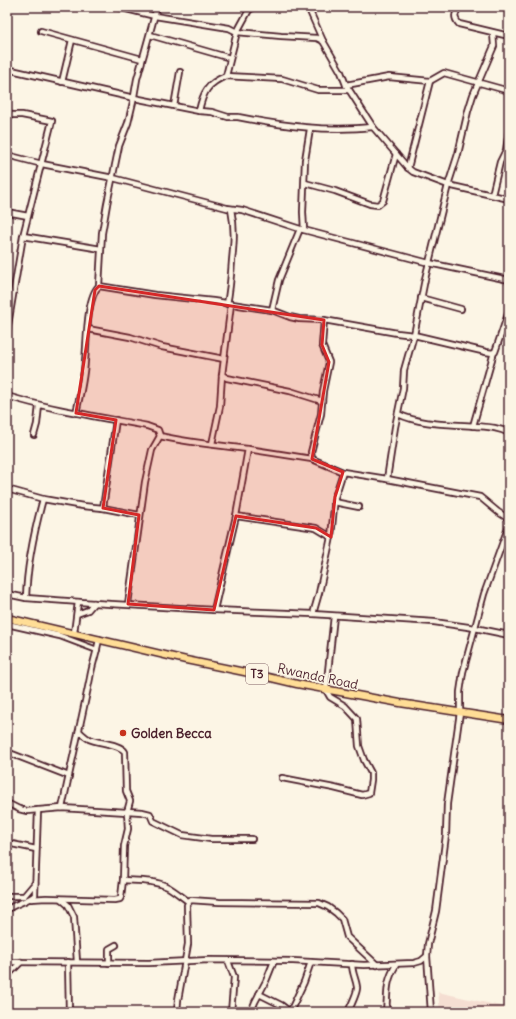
<svg xmlns="http://www.w3.org/2000/svg" width="516" height="1019" viewBox="0 0 516 1019" font-family="Delius,sans-serif">
  <style>
    .built { fill: #f5ded2 }
    .lines { fill: none; stroke-linecap: round; stroke-linejoin: round }
    .minor-casing { stroke: #4a1f2b; stroke-width: 8 }
    .highway-casing { stroke: #4a1f2b; stroke-width: 9 }
    .minor { stroke: #fcf5e5; stroke-width: 4.5 }
    .highway { stroke: #ffdd96; stroke-width: 6 }
    .marked { fill: #d62828; fill-opacity: 0.2; stroke: #d62828; stroke-width: 3; stroke-linejoin: round }
    .poi-dot { fill: #c8321e; stroke: #fcf5e5; stroke-width: 1.5 }
    .labels { text-anchor: middle; stroke-width: 3; stroke-linejoin: round; paint-order: stroke }
    .shield { fill: #fcf5e5; stroke: #7f5f63; stroke-width: 1 }
    .shield-label { font-size: 12px; font-weight: bold; fill: #4a1f2b }
    .street-label { font-size: 13px; fill: #4a1f2b; stroke: #fcf5e5 }
    .poi-label { font-size: 13px; font-weight: bold; fill: #4a1f2b; stroke: #fcf5e5; text-anchor: start }
  </style>
  <rect width="100%" height="100%" fill="#fcf5e5"/>
  <filter id="ink" filterUnits="userSpaceOnUse"><feTurbulence type="fractalNoise" baseFrequency=".025" numOctaves="2"/><feDisplacementMap in="SourceGraphic" scale="8" xChannelSelector="R" yChannelSelector="G"/><feConvolveMatrix kernelMatrix="1 2 1 2 8 2 1 2 1" color-interpolation-filters="sRGB"/></filter>
  <g filter="url(#ink)">
    <polygon class="built" points="438,992 509,1008 509,1012 440,1012"/>
    <g class="lines">
      <defs>
        <g id="minor">
          <polyline points="118,7 155,16 229,28 237,32 249,10 254,7"/>
          <polyline points="157,7 137,79 133,102 128,123 119,146 107,204 102,233 99,286 155,295 213,301 245,306 272,310 290,317 299,319 324,320 397,333 414,335 486,352 493,353 495,352 509,311"/>
          <polyline points="308,7 323,41 341,72 346,85 373,127 408,168 413,172 448,185 509,199"/>
          <path d="M459,7c-4,7 -6,10 0,17l50,12"/>
          <polyline points="41,31 142,59"/>
          <polyline points="150,35 230,58"/>
          <path d="M7,69l127,29 65,13 13,1 16,5h10c45,9 90,15 135,10"/>
          <polyline points="226,76 237,32 281,36 317,38 323,41"/>
          <polyline points="62,82 72,40"/>
          <polyline points="346,85 389,77 430,81 444,73 509,91"/>
          <polyline points="174,106 180,72"/>
          <path d="M199,111c4,-19 9,-28 27,-35l56,3 36,11h31"/>
          <polyline points="7,114 13,115 22,115 52,121 23,236 7,331"/>
          <polyline points="7,155 42,164 113,178 227,208 242,210 300,229 429,263 509,280"/>
          <polyline points="408,168 430,81"/>
          <polyline points="305,183 335,191 370,204 378,205 383,201 396,154"/>
          <polyline points="492,195 500,162 506,150 509,131"/>
          <polyline points="7,212 28,216"/>
          <polyline points="304,230 303,212 305,160 310,129"/>
          <polyline points="23,236 101,249"/>
          <polyline points="421,298 461,309"/>
          <path d="M227,304c3,-14 4,-28 5,-43 2,-20 3,-32 -1,-52"/>
          <polyline points="272,310 279,280 300,229"/>
          <polyline points="324,320 322,345 329,362 323,391 321,414 311,452 312,459 343,472"/>
          <polyline points="88,329 130,337 162,347 224,359"/>
          <polyline points="222,375 227,378 290,391 322,401"/>
          <path d="M7,396c46,14 93,21 140,30l11,4 2,6 -8,14 -7,32 -17,122"/>
          <path d="M76,413c4,-17 8,-34 9,-52 2,-17 1,-64 14,-75"/>
          <path d="M398,414c23,11 52,10 77,12 12,1 23,1 34,7"/>
          <polyline points="473,426 494,352"/>
          <polyline points="34,435 37,424 39,405"/>
          <path d="M160,436c29,7 58,9 88,13l-12,67 -22,94"/>
          <polyline points="212,444 220,406 222,375 231,304"/>
          <polyline points="248,449 312,459"/>
          <polyline points="387,479 480,497 498,512 509,519"/>
          <polyline points="7,489 36,497 43,499"/>
          <polyline points="334,502 359,507"/>
          <polyline points="103,508 116,420"/>
          <polyline points="236,516 316,528 331,537"/>
          <polyline points="7,594 26,598 94,603 214,610 313,614 434,622 475,628 509,635"/>
          <path d="M26,598c1,-34 8,-66 17,-99l40,7 20,2 36,7"/>
          <polyline points="77,614 88,610 94,603"/>
          <polyline points="313,614 319,593 331,537 335,497 343,472 387,479 395,427 403,388 404,370 414,335 425,279 448,185 458,154 468,111 473,95 494,46 493,33"/>
          <polyline points="7,624 60,636 97,650"/>
          <polyline points="74,633 78,602"/>
          <polyline points="7,752 69,776"/>
          <polyline points="282,778 334,788 362,795 369,793 371,780 371,773 364,760 359,746 357,719 345,706 330,697 326,690 334,616"/>
          <polyline points="7,803 19,809 27,811 62,808 127,812"/>
          <path d="M62,808c9,-43 19,-86 28,-130 2,-13 7,-26 9,-39"/>
          <polyline points="127,811 142,812 150,814 153,821 182,835 211,839 252,839"/>
          <polyline points="7,843 36,849"/>
          <path d="M123,880c15,1 31,0 45,7 7,4 14,10 21,15"/>
          <polyline points="7,896 24,896 35,883"/>
          <path d="M31,899l15,-1 69,2 5,-1 1,-2 2,-17 1,-34 4,-17 -1,-17 3,-11 -4,-10 -1,-39c-4,-8 -27,-9 -36,-13 -4,-2 -7,-5 -10,-8"/>
          <polyline points="61,899 68,905 74,917 77,962"/>
          <path d="M7,910c8,-7 20,-8 28,-15l3,-85"/>
          <polyline points="427,956 431,1012"/>
          <polyline points="228,961 234,977 231,1012"/>
          <polyline points="7,962 149,963 209,960 293,961 364,965 414,963 421,961 427,956 428,944 436,911 446,835 447,804 460,712 460,692 463,672 484,594 509,525"/>
          <polyline points="68,962 69,1012"/>
          <polyline points="109,963 109,949 116,945"/>
          <polyline points="7,979 10,973 21,962"/>
          <polyline points="259,994 281,1005 290,1012"/>
          <polyline points="177,1012 178,1000 188,944 187,905 190,900 219,902 319,903 328,907 336,913 342,919 347,937 377,965"/>
          <polyline points="251,1012 255,1002 266,981 274,961"/>
          <polyline points="290,1012 304,982 311,962"/>
          <path d="M348,1012c2,-5 10,-20 9,-25 -1,-8 -5,-14 -5,-23"/>
          <path d="M386,1012c2,-20 -1,-29 10,-47"/>
        </g>
        <polyline id="highway" points="7,618 186,660 259,675 297,684 400,703 509,720"/>
      </defs>
      <use href="#minor" class="minor-casing"/>
      <use href="#highway" class="highway-casing"/>
      <use href="#minor" class="minor"/>
      <use href="#highway" class="highway"/>
    </g>
  </g>
  <path class="marked" d="M99,286l225,34 -2,25 7,17 -17,97 31,13 -8,25 -4,40 -15,-9 -80,-12 -22,94 -86,-6 11,-89 -36,-7 13,-88 -40,-7 19,-123z"/>
  <circle class="poi-dot" cx="123" cy="733" r="4"/>
  <g class="labels">
    <rect class="shield" x="246" y="664" width="22" height="20" rx="3"/>
    <g class="shield-label">
      <text x="257" y="678">T3</text>
    </g>
    <g class="street-label">
      <text transform="translate(318 676) rotate(12)" y="5">Rwanda Road</text>
    </g>
    <g class="poi-label">
      <text x="131" y="738">Golden Becca</text>
    </g>
  </g>
  <rect width="516" height="1019" fill="none" stroke="#fcf5e5" stroke-width="24"/>
  <rect x="12" y="12" width="492" height="995" fill="none" stroke="#4a1f2b" stroke-width="1.5" filter="url(#ink)"/>
</svg>
